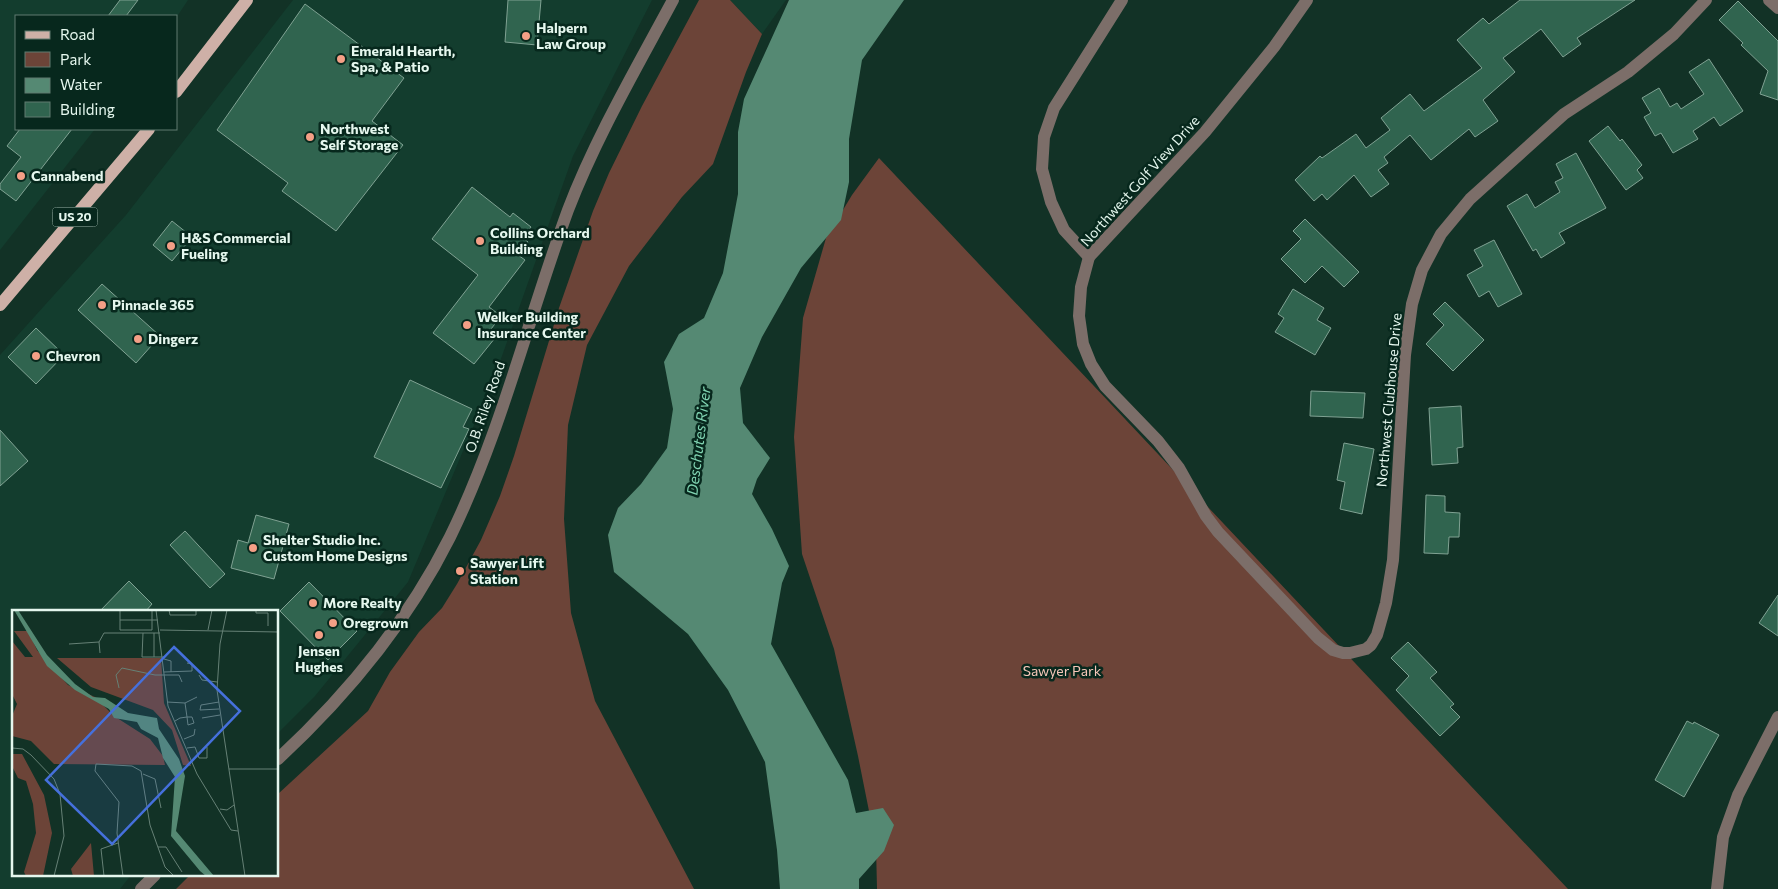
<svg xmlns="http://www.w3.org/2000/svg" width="1778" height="889" viewBox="0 0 1778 889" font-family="Commissioner,sans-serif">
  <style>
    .built { fill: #133d2e }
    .green { fill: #6c4438 }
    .water { fill: #558973 }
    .building { fill: #30644f; stroke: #80a293 }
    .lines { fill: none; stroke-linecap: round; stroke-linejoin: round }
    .minor { stroke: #7c6e69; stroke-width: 12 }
    .tertiary { stroke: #7c6e69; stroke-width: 12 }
    .primary { stroke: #ceb0a7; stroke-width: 12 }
    .poi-dot { fill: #f49f86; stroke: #07281d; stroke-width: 2 }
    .labels { text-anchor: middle; stroke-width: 5; stroke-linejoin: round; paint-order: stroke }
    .shield { fill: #07281d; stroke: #a2b9af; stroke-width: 1 }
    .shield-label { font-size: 12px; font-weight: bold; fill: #e5f7ee }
    .poi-label { font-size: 14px; font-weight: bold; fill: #e5f7ee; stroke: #07281d; text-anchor: start }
    .street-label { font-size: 14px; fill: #e5f7ee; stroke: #07281d }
    .park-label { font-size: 14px; fill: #f5c6b8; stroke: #07281d }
    .water-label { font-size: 15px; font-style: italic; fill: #81d4b2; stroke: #07281d }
    .inset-road { fill: none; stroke: #668176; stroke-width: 1 }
    .view { fill: #4570dc; fill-opacity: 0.15; stroke: #4570dc; stroke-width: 2.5 }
    .inset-edge { fill: none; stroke: #e5f7ee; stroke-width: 2.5 }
  </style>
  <rect width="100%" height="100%" fill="#123226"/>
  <g class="built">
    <polygon points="0,0 188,0 176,18 176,16 16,16 16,129 95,129 0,250"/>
    <polygon points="293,0 652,0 573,156 497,370 408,582 315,696 278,733 278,612 14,612 14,875 131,875 120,889 0,889 0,355 126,215"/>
    <polygon points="730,0 786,0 762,34"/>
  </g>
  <g class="green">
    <polygon points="699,0 730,0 762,34 746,72 713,164 682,197 629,266 587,345 568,425 564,519 571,613 595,701 694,889 176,889 190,875 278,875 278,794 368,711 390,672 419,632 442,608 457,584 481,540 500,496 514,456 559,308 593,211 609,173 642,106"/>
    <polygon points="879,158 1568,889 877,889 876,846 858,756 834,649 802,554 794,437 803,318 826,238 852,195"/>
  </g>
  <polygon class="water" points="789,0 904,0 862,60 849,139 849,182 841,220 801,268 762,337 740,388 743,423 770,458 757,479 752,494 772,529 789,566 782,583 771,644 848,780 856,813 883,808 894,825 884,851 859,879 859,889 780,889 777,850 765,762 728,690 688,634 614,572 608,535 618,508 641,484 667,448 673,409 664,362 679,334 704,318 723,273 738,194 738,132 744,99"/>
  <g class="building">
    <polygon points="120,0 138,0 126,16 108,16"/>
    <polygon points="508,0 541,0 537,45 505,42"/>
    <polygon points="1520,0 1635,0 1577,38 1581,44 1563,57 1541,29 1503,58 1515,72 1483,100 1498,121 1475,137 1469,129 1431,160 1410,135 1384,157 1388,163 1378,170 1389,184 1371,197 1354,175 1327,200 1322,194 1314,201 1295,180 1320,156 1322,158 1356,134 1366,148 1390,130 1381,118 1410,94 1424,111 1482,68 1457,40 1483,18 1489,24"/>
    <polygon points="1738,1 1778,41 1778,100 1760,94 1768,71 1741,45 1743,43 1719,20"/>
    <polygon points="305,4 404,78 372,121 403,145 336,231 282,191 288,183 217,130"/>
    <polygon points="1709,59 1743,111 1720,126 1714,117 1693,131 1698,139 1673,153 1661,133 1655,136 1644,117 1651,113 1642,98 1659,88 1670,107 1677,103 1681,109 1704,94 1689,72"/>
    <polygon points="1608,126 1620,141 1622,139 1642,165 1637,170 1643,178 1626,190 1589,141"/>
    <polygon points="20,129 72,129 16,201 0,189 0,184 21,157 7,146"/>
    <polygon points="1576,153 1606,208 1559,233 1565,243 1541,258 1536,249 1533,251 1507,206 1527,194 1535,208 1560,192 1555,182 1563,178 1556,164"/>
    <polygon points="472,187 510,217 513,213 531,227 523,238 528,242 518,255 525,260 489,307 501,316 488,333 495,338 474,364 433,333 478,275 432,239"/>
    <polygon points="1305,219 1359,272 1344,287 1322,266 1305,283 1281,259 1301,239 1293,231"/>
    <polygon points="172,221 192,237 172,261 153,245"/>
    <polygon points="1494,240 1522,294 1498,307 1489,291 1479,297 1467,275 1483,266 1474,250"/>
    <polygon points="102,284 160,336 136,363 78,310"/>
    <polygon points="1293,289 1324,308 1317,320 1331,328 1315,355 1275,332 1284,318 1278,314"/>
    <polygon points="1445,302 1484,340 1453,371 1426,344 1444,325 1433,314"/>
    <polygon points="36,328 64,355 36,384 8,357"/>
    <polygon points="410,380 472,409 463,427 469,429 441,488 374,457"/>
    <polygon points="1311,391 1365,393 1363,418 1310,416"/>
    <polygon points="1461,406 1463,447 1457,448 1458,463 1432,465 1429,408"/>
    <polygon points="0,430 28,461 0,486"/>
    <polygon points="1344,443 1374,449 1362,514 1340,509 1345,482 1337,480"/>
    <polygon points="1426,495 1445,496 1445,512 1460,513 1459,537 1449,537 1448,554 1424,553"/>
    <polygon points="256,515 289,524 274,579 231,568 238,540 248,543"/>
    <polygon points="185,531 225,574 210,588 170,545"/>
    <polygon points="129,581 152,604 145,612 99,612"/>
    <polygon points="309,582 357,631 328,660 280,611"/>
    <polygon points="1778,595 1778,636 1759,623"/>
    <polygon points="1408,642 1437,672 1430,678 1454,704 1450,707 1460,717 1440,736 1396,690 1409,676 1391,658"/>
    <polygon points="1687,721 1693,724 1694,722 1719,735 1684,797 1655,780"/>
  </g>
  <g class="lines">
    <g class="minor">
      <polyline points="1307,0 1274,47 1205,132 1089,257 1081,287 1079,316 1083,344 1091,364 1105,386 1158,441 1179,468 1206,516 1218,532 1318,638 1333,650 1343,653 1350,653 1366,649 1371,645 1377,635 1386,603 1393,560 1405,355 1412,304 1422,270 1441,234 1470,199 1564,114 1628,72 1674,34 1706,0"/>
      <polyline points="1769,0 1778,8"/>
      <polyline points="1089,257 1064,230 1051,202 1042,169 1044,137 1054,108 1122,0"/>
      <polyline points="1717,889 1723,837 1738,795 1778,717"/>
    </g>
    <g class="tertiary">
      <path d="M278,759c69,-64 129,-136 172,-222 51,-104 78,-218 118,-327 28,-73 68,-141 105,-210"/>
      <polyline points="141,889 155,875"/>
    </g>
    <g class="primary">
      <polyline points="176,92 247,0"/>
      <polyline points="0,305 149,129"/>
    </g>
  </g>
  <g class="poi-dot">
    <circle cx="526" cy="36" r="5"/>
    <circle cx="341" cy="59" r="5"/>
    <circle cx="310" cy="137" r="5"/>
    <circle cx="21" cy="176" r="5"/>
    <circle cx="480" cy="241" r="5"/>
    <circle cx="171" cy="246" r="5"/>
    <circle cx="102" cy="305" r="5"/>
    <circle cx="467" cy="325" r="5"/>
    <circle cx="138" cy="339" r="5"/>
    <circle cx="36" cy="356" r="5"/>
    <circle cx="253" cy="548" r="5"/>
    <circle cx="460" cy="571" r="5"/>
    <circle cx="313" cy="603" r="5"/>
    <circle cx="333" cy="623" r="5"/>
    <circle cx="319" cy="635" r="5"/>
  </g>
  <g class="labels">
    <rect class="shield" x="52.5" y="207.5" width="45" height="19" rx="4"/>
    <g class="shield-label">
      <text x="75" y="221">US 20</text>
    </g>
    <g class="poi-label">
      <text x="536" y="33">Halpern<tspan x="536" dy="16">Law Group</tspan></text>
      <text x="351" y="56">Emerald Hearth,<tspan x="351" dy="16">Spa, &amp; Patio</tspan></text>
      <text x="320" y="134">Northwest<tspan x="320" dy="16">Self Storage</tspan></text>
      <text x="31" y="181">Cannabend</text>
      <text x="490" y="238">Collins Orchard<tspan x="490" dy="16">Building</tspan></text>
      <text x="181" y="243">H&amp;S Commercial<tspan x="181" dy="16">Fueling</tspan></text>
      <text x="112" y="310">Pinnacle 365</text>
      <text x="477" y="322">Welker Building<tspan x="477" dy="16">Insurance Center</tspan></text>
      <text x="148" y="344">Dingerz</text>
      <text x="46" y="361">Chevron</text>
      <text x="263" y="545">Shelter Studio Inc.<tspan x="263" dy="16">Custom Home Designs</tspan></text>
      <text x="470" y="568">Sawyer Lift<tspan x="470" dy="16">Station</tspan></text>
      <text x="323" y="608">More Realty</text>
      <text x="343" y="628">Oregrown</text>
      <text x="319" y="656" text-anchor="middle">Jensen<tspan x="319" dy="16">Hughes</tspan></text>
    </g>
    <g class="street-label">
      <text transform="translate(1140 181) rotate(-48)" y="5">Northwest Golf View Drive</text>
      <text transform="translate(1389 400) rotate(-85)" y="5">Northwest Clubhouse Drive</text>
      <text transform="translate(485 407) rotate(-71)" y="5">O.B. Riley Road</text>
    </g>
    <g class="park-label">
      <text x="1062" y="676">Sawyer Park</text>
    </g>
    <g class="water-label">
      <text transform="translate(699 441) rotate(-83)" y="5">Deschutes River</text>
    </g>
  </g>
  <g transform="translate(12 610)">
    <rect width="266" height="266" fill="#123226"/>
    <path d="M2,21h14l9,19 31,35 27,12 19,19 36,23 13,17 2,9 -111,-1 -23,-23 -19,-5v-20l5,-12 -5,-10v-53l13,16h8zM45,48h104l3,45 27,63 -8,-1 -11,-35 -19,-20 -62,-23zM0,144h10l22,41 8,38 -9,43h-17l-2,-4 12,-39 -3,-29 -7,-23 -8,-3 -6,-12zM79,233l3,33h-21l-2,-7z" fill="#6c4438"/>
    <path d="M2,0h4l29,45 28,29 18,13 12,1 23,15 29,5 2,11 20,30 6,17 -9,55 38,45h-8l-6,-5 -29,-35 4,-59 -12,-19 -5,-20 -17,-9 -4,-7 -23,-4 -5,-9 -34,-19 -28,-24z" fill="#558973"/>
    <path class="inset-road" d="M108,0v20h32v-20M144,0l12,96 29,68 34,56 7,1M157,0l1,5h26v-5M215,0l-7,34 -3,46 28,186M244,0v3h12v13M108,10h38M148,20l119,2M196,20l4,-20M131,23l-1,24h22M142,23v24M57,34l30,-2M88,43l-1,-11 5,-9h56M152,49l7,2v11M152,62l28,-1v-7l-5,-1M187,65l3,5 15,2M107,78l-3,-13 6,-7 33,7h24l3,7M155,92l18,1 12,-6M207,92l-18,3 -1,5 19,-1M190,108l18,-3M163,111l5,-3 7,-1h5l2,6 -6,2 -1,-8 -2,-14M172,129l10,-4 1,-6M0,138l11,1 8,6 23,24 6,15 4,42 -10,40M175,138l8,-1 4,11M187,148h8v-11M217,159h50M131,164l12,5 6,29M208,199l7,1 7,-5M146,237h8l16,25M92,266l-3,-27 17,-6M111,266l-6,-43 2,-31 -24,-31 1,-7 36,2 9,5 9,54 15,42 9,9"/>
    <path class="view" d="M162,37l66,64 -128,133 -66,-64z"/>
    <rect width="266" height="266" class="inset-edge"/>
  </g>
  <rect x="15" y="15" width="162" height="115" fill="#07281d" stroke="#607b71"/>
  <rect x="25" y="31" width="25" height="8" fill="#ceb0a7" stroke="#607b71"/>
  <text x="60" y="40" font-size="15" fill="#e5f7ee">Road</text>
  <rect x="25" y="52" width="25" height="15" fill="#6c4438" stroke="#607b71"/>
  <text x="60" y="65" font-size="15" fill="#e5f7ee">Park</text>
  <rect x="25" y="78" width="25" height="15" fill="#558973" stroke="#607b71"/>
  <text x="60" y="90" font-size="15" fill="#e5f7ee">Water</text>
  <rect x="25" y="102" width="25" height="15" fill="#30644f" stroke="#607b71"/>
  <text x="60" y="115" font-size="15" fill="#e5f7ee">Building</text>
</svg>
